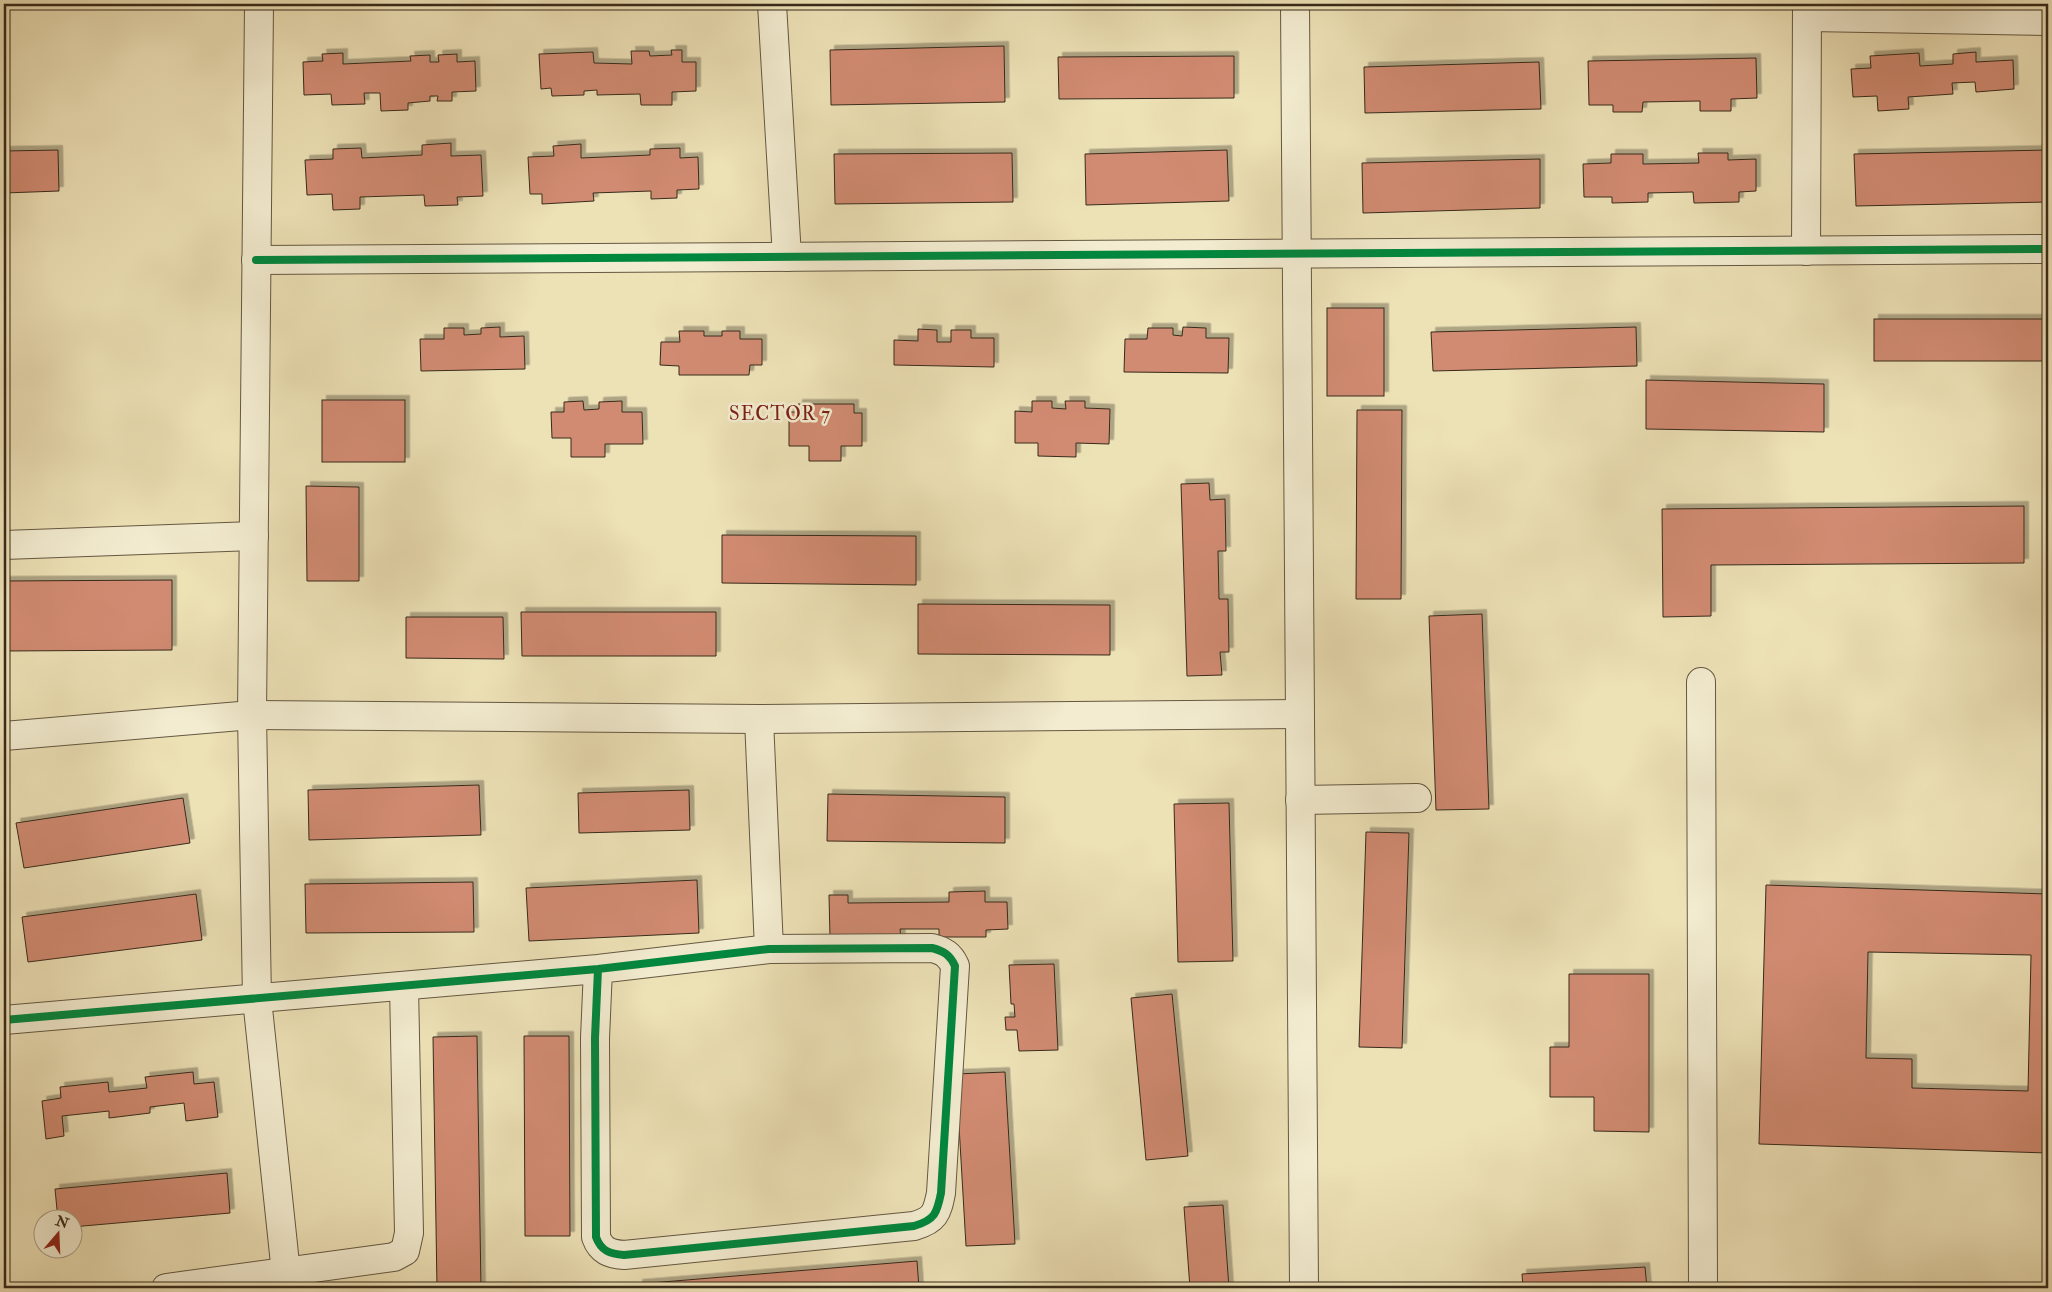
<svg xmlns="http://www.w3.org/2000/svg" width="2052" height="1292" viewBox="0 0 2052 1292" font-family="'IM FELL Double Pica',serif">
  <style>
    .building { fill: #d18b72; stroke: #372a1a; fill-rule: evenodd; filter: url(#shadow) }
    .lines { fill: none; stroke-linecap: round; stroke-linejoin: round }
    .minor-casing { stroke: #645841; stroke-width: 30 }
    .minor { stroke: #f3ecd0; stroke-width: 28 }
    .cycleway-casing { stroke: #f3ecd0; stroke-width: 11 }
    .cycleway { stroke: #00873e; stroke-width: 8 }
    .labels { text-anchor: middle; stroke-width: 5; stroke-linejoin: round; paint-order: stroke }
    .neighbourhood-label { font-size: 19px; letter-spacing: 1px; fill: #7a1f14; stroke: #f3ecd0 }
  </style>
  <defs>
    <filter id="shadow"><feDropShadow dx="4.5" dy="-4.5" stdDeviation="0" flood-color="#0004"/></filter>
  </defs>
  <rect width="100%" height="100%" fill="#ede1b6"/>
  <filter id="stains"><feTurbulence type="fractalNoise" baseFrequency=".004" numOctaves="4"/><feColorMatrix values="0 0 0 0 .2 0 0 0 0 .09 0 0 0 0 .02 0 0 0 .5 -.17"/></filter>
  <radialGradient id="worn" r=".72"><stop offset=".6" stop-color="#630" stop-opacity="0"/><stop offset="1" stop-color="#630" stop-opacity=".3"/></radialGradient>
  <g class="building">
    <polygon points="1004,46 1005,102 831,105 830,50"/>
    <polygon points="671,50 682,50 682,62 696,62 696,91 672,92 672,105 641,105 640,94 597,95 597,90 584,91 584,95 552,96 551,88 541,89 539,54 593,52 594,63 632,64 631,51 649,51 650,56 672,55"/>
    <polygon points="1976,52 1976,62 2013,60 2014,89 1976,92 1975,82 1952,83 1953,94 1908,97 1909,109 1878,111 1877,96 1853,97 1851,69 1871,68 1870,56 1919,53 1920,66 1953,64 1953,54"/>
    <polygon points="343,53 343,64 411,61 410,56 430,55 430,62 439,62 438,55 457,54 457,62 475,61 476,91 452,92 452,101 437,101 438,96 430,96 430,101 408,103 408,110 381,111 380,93 364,93 365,104 332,105 331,94 304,95 303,62 323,61 322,54"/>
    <polygon points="1234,56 1234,98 1059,99 1058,57"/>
    <polygon points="1756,58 1757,98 1731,99 1731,111 1700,111 1700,101 1643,102 1642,112 1613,112 1613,105 1589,105 1588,61"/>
    <polygon points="1539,62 1541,109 1365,113 1364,67"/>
    <polygon points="451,143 451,156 481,155 483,196 457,197 458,205 425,206 424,195 360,197 360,209 333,210 332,194 307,195 305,160 333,159 333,149 361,148 362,158 422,155 422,145"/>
    <polygon points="581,144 581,158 650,155 650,149 680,148 680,158 698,157 699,189 677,190 677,198 651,199 651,191 593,193 594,201 542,204 542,194 530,194 528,157 554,156 553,146"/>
    <polygon points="58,150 59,191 4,193 4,151"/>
    <polygon points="1227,150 1229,201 1086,205 1085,154"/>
    <polygon points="2048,150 2048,202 1856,206 1854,154"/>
    <polygon points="1012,153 1013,202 835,204 834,154"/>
    <polygon points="1698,153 1728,153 1728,160 1756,159 1756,191 1739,192 1739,202 1694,203 1693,192 1648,193 1648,202 1612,203 1612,197 1584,197 1583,164 1611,163 1611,154 1643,154 1643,164 1699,163"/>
    <polygon points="1540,159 1540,208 1363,213 1362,163"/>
    <rect x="1327" y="308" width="57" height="88"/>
    <rect x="1874" y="319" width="174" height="42"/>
    <polygon points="500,327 500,337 524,336 525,369 421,371 420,339 444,339 444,328 464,328 464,335 481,334 481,328"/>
    <polygon points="1183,327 1206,328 1206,338 1229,338 1228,373 1124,372 1125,339 1147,339 1148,328 1173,328 1173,335 1182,336"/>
    <polygon points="1636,327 1637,366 1433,371 1431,332"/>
    <polygon points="918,329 937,330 937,342 951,342 951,330 971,330 971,338 994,338 994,367 894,365 894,340 918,341"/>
    <polygon points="679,331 704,331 704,336 722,336 722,331 740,331 740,339 762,339 762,365 750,365 749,375 679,375 679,366 660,365 661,342 680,342"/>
    <polygon points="1646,380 1824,384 1824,432 1646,429"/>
    <rect x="322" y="400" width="83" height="62"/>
    <polygon points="583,401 584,410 599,409 599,402 622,401 622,412 642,412 643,444 605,444 605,457 571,457 571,438 552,438 551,412 564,412 564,402"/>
    <polygon points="1032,401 1052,401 1052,408 1066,409 1065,401 1085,401 1085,408 1110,409 1109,444 1076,443 1076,457 1038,456 1038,443 1015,443 1015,411 1032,412"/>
    <polygon points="798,404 854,404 854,413 862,413 862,446 841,446 841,461 809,461 809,446 789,446 789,412 798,412"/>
    <polygon points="1357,410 1402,410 1401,599 1356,599"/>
    <polygon points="1209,483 1210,500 1225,499 1226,551 1218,551 1219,599 1228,599 1229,652 1220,652 1222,675 1187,676 1181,484"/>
    <polygon points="306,486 359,487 359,581 307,581"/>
    <polygon points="2024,506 2024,563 1711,565 1711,616 1663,617 1662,509"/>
    <polygon points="722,535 916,536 916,585 722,583"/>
    <polygon points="172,580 172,650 4,651 4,581"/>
    <polygon points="918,604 1110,605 1110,655 918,654"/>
    <polygon points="521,612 716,612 716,656 522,656"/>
    <polygon points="1482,614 1489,809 1436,810 1429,616"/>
    <polygon points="406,617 503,617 504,659 406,658"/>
    <polygon points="479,785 481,835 309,840 308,790"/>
    <polygon points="689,790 690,830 579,833 578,793"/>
    <polygon points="828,794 1005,797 1005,843 827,841"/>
    <polygon points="183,798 190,843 24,868 16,823"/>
    <polygon points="1229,803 1233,961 1178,962 1174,804"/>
    <polygon points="1366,832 1409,833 1402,1048 1359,1047"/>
    <polygon points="697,880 699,933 529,941 526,888"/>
    <polygon points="473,882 474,932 306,933 305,884"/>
    <path d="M1766,885l282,9v259l-289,-9zM1868,952l163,3 -3,136 -116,-3v-29l-46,-1z"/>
    <polygon points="985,891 985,902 1007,902 1008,929 986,930 986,937 939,937 939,929 900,929 901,938 830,938 829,895 848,895 848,903 949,902 949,892"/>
    <polygon points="196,894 202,940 28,962 22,917"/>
    <polygon points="1054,964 1058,1050 1019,1051 1017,1030 1006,1030 1005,1017 1015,1017 1014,1004 1011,1004 1009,965"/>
    <polygon points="1569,974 1649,974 1649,1132 1594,1131 1594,1097 1550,1097 1550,1047 1569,1047"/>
    <polygon points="1172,994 1188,1156 1146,1160 1131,998"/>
    <polygon points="477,1036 481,1288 437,1288 433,1037"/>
    <polygon points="524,1036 569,1036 570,1236 525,1236"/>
    <polygon points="193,1072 194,1084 214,1082 218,1117 186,1121 184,1103 150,1107 150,1113 109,1118 109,1111 62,1116 64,1136 46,1139 42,1101 61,1098 60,1087 108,1082 109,1092 147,1088 145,1077"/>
    <polygon points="1005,1072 1015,1244 966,1246 956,1074"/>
    <polygon points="227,1173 230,1213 72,1227 72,1220 58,1220 55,1189"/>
    <polygon points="1223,1205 1229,1288 1190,1288 1184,1207"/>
    <polygon points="917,1261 919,1288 638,1288 638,1284"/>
    <polygon points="1645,1267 1647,1288 1523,1288 1522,1274"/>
  </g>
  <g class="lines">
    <defs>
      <g id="minor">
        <polyline points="259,4 252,715 257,999 286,1273"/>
        <polyline points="772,4 787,257"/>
        <polyline points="1295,4 1304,1288"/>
        <polyline points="1808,17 2048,21"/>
        <polyline points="1806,251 1807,4"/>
        <polyline points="256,260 2048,249"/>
        <polyline points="4,545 254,536"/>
        <polyline points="1701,682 1703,1288"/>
        <polyline points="759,719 769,949"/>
        <polyline points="4,736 252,715 759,719 1299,714"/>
        <polyline points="1300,800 1417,798"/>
        <path d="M4,1020l594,-51 171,-20 163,-1c12,3 18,7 23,18l-14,227c-4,20 -6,27 -27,33l-290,29c-14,-1 -23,-4 -28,-18l-1,-199 3,-69"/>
        <polyline points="166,1288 394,1257 405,1251 409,1233 404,986"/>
      </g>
    </defs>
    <use href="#minor" class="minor-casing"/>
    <use href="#minor" class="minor"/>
    <defs>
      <g id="cycleway">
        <polyline points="256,260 2048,249"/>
        <path d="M4,1020l594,-51 171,-20 163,-1c12,3 18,7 23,18l-14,227c-4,20 -6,27 -27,33l-290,29c-14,-1 -23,-4 -28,-18l-1,-199 3,-69"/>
      </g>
    </defs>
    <use href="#cycleway" class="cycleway-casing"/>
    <use href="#cycleway" class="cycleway"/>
  </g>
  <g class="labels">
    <g class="neighbourhood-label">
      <text x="780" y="420">SECTOR 7</text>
    </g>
  </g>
  <rect width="2052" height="1292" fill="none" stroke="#ede1b6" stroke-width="20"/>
  <rect x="5" y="5" width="2042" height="1282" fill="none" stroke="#372a1a" stroke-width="2.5"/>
  <rect x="10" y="10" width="2032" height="1272" fill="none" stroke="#372a1a"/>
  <g transform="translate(58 1234) rotate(19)"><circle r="24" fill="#f3ecd0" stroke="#a89e87"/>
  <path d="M0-4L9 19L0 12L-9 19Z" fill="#8f2418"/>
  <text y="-8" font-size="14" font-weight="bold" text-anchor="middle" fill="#372a1a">N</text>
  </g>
  <rect width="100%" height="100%" filter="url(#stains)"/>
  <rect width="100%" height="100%" fill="url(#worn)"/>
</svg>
